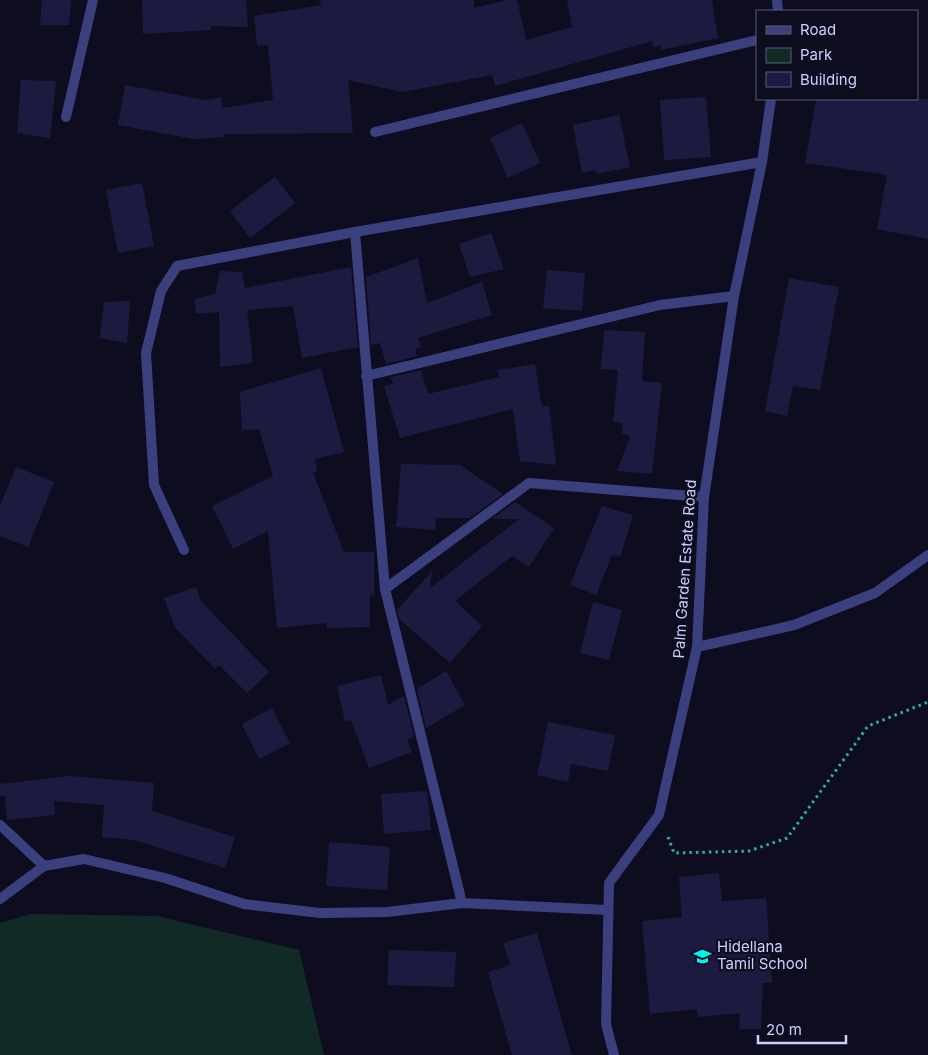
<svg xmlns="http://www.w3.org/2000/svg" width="928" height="1055" viewBox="0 0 928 1055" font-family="Inter,sans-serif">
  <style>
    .green { fill: #112a26 }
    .building { fill: #1d1a40 }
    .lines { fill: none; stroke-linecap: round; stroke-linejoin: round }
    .path { stroke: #31af96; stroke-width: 3; stroke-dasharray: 2.5 4; stroke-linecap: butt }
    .service { stroke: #3a407e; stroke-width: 10 }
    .minor { stroke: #3a407e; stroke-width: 10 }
    .labels { text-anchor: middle; stroke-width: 4.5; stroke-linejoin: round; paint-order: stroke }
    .street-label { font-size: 15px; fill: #cecffe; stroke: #0e0d20 }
    .poi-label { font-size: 15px; fill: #cecffe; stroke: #0e0d20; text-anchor: start }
  </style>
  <rect width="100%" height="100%" fill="#0e0d20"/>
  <polygon class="green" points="31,914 157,916 299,950 324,1055 0,1055 0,923"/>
  <g class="building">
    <polygon points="42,0 71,0 69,25 40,25"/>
    <polygon points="142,0 246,0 248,27 211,26 211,30 143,34"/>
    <polygon points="320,0 474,0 474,8 507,0 517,0 526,40 572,27 567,0 712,0 718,38 661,50 661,45 654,47 652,41 495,86 492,75 402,92 348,80 353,133 224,134 224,137 194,139 118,125 125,85 205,100 221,97 222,108 273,100 268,45 257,46 254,16 321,5"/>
    <polygon points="21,80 56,81 50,138 17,133"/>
    <polygon points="706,97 711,157 664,160 660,100"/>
    <polygon points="816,99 928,99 928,239 877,229 887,175 805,163"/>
    <polygon points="619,115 630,167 596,174 595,170 582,173 573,125"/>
    <polygon points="522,123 540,163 508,178 490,138"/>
    <polygon points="275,177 295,203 250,238 230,211"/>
    <polygon points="142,183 154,246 118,253 106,190"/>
    <polygon points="491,233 504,269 470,277 459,244"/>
    <polygon points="418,258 427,303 482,282 492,315 418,338 421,347 415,349 417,356 386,364 380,343 371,345 366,277"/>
    <polygon points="351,267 358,347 302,358 293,306 247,310 253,363 220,367 219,312 196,314 194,299 215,294 220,271 242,272 245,288"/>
    <polygon points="547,270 585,273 582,311 543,308"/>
    <polygon points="789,278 839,287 820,390 793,386 787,416 765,411"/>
    <polygon points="130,301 127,343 100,338 104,302"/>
    <polygon points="604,330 645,332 642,381 662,383 652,474 617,471 630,437 622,433 623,423 613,422 618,370 601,369"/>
    <polygon points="535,364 542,407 549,406 556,465 520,461 513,409 400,438 384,386 393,384 391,377 421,370 428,394 499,377 498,370"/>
    <polygon points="321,368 344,452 315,459 317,472 313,473 344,552 374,552 374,597 370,593 370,627 327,628 327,623 277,628 268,531 233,549 212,506 273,476 259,429 242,430 240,392"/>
    <polygon points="401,464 460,465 503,494 470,518 436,518 435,530 396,527"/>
    <polygon points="16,467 54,482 28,547 0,536 0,506"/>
    <polygon points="515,502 554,528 529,567 512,556 455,601 482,626 450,663 399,619 397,610 432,571 430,588 519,519 492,519"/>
    <polygon points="602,506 633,515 620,557 612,555 596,595 570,585"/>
    <polygon points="196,587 201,601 269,672 247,693 219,665 215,669 175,627 164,598"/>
    <polygon points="593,602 622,610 609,660 580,653"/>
    <polygon points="446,671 465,705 426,728 417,689"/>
    <polygon points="381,675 388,705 404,696 414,736 407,740 412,752 369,768 351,720 345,722 337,686"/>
    <polygon points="272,708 290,743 259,759 242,724"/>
    <polygon points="548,722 615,735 608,771 571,764 568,782 537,775"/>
    <polygon points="69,776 154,783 152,811 235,837 225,868 134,840 102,837 104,805 54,801 55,815 7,820 5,796 0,796 0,784"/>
    <polygon points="427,791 431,830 384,834 381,794"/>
    <polygon points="329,842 390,847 387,890 326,886"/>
    <polygon points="719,873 722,901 766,898 772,983 763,983 761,1029 739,1029 740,1013 698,1017 697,1009 650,1014 642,921 682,917 679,877"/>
    <polygon points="537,933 572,1055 512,1055 488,972 510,965 503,943"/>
    <polygon points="389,950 456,952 454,987 387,985"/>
  </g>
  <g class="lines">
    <polyline class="path" points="668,837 674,853 749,851 787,838 868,726 928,702"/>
    <g class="service">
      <polyline points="66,117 93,0"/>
      <polyline points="375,132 757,40"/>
      <polyline points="355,232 385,589 462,903"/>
      <polyline points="366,376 660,305 734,296"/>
      <polyline points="184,550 154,485 146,353 161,291 177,266 355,232 762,162"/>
      <polyline points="385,589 529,483 704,497"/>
      <polyline points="697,647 794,625 875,593 928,555"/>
      <polyline points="0,825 44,866"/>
    </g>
    <g class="minor">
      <polyline points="777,0 778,11"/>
      <polyline points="0,899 44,866 84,859 165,878 244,904 320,913 387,912 462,903 607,910"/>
      <polyline points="614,1055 606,1024 609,883 659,815 697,647 704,497 734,296 762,162 771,99"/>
    </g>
  </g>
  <defs>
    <symbol id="school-bare" viewBox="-9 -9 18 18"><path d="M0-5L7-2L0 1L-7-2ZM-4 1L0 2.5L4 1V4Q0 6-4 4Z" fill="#06f1ea" stroke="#0e0d20" stroke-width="2.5" paint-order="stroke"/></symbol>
  </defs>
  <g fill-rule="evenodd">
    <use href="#school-bare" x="690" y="944" width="25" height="25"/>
  </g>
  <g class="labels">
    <g class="street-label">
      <text transform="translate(685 569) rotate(-86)" y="5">Palm Garden Estate Road</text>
    </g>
    <g class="poi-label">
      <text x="717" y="952">Hidellana<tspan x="717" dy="17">Tamil School</tspan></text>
    </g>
  </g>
  <rect x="756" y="10" width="162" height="90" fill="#0e0d20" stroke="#5b5b79"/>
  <rect x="766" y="26" width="25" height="8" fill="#3a407e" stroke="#5b5b79"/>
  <text x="800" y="35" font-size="15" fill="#cecffe">Road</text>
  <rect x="766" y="48" width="25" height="15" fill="#112a26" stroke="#5b5b79"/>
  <text x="800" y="60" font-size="15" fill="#cecffe">Park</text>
  <rect x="766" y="72" width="25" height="15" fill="#1d1a40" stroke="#5b5b79"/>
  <text x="800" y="85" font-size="15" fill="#cecffe">Building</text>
  <path d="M758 1035v8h88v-8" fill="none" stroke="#cecffe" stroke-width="2.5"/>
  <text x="766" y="1035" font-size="15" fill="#cecffe" stroke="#0e0d20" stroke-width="4" paint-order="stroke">20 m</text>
</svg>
